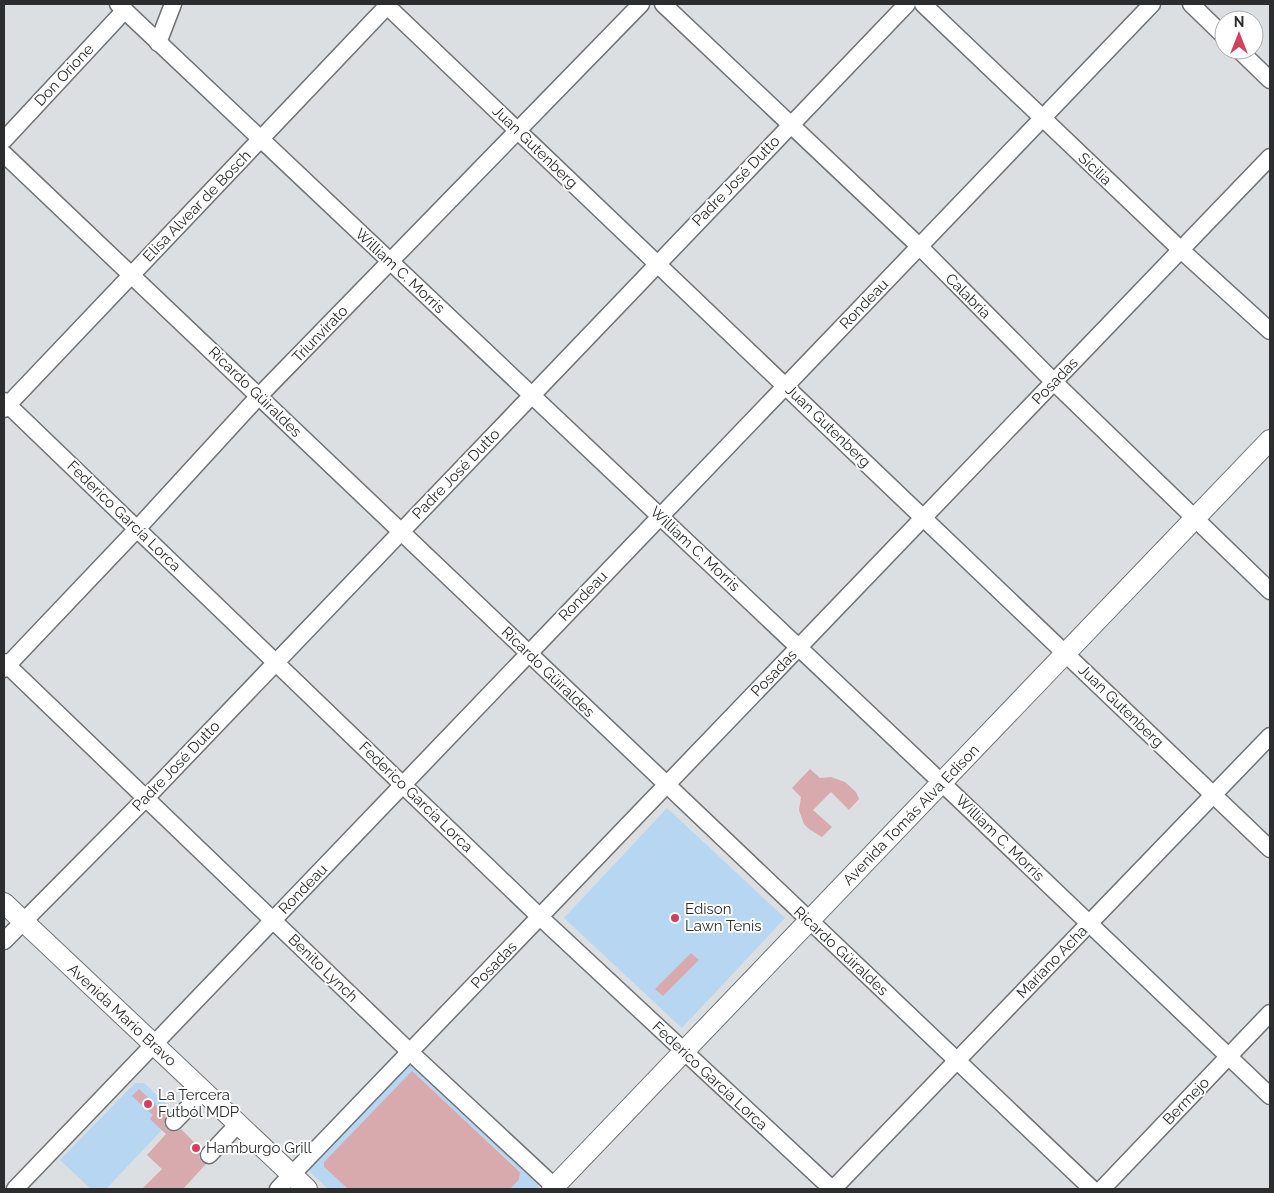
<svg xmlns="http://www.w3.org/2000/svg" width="1274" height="1193" viewBox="0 0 1274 1193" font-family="Raleway,sans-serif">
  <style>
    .green { fill: #b7d6f2 }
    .building { fill: #d8aaae }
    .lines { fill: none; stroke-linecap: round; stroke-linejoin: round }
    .minor-casing { stroke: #707376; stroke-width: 19 }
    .major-casing { stroke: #707376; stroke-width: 22 }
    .minor { stroke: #fff; stroke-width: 16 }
    .major { stroke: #fff; stroke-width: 20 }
    .poi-dot { fill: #d1415e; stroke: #fff; stroke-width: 2 }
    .labels { text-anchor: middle; stroke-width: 4; stroke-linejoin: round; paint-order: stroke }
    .street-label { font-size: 15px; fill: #2c2d2e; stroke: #fff }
    .poi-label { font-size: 15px; fill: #2c2d2e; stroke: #fff; text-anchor: start }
  </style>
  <rect width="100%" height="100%" fill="#dcdfe2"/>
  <g class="green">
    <polygon points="667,808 785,918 682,1028 564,918"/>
    <polygon points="411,1064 540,1182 537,1189 510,1189 519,1180 520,1171 412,1072 324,1162 324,1167 348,1189 328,1189 311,1173 309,1169 311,1165"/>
    <polygon points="135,1083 144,1083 177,1114 106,1189 91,1189 60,1160"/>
  </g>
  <g class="building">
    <polygon points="810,769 820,778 831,777 845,782 856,792 859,799 849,810 831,792 813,810 832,827 822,837 809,829 804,824 799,810 801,797 792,788"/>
    <polygon points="691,953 699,960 663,996 655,989"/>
    <polygon points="412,1071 520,1172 519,1180 510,1189 348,1189 324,1167 324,1162"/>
    <polygon points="139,1089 166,1115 164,1124 167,1129 176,1132 181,1129 201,1149 199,1157 202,1162 206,1164 183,1189 142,1189 162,1169 147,1155 166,1134 150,1119 153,1115 132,1096"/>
  </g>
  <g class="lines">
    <defs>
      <g id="minor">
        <polyline points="118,4 942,783 1270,1096"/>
        <polyline points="385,4 1270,849"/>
        <polyline points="663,4 919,246 1054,382 1270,591"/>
        <polyline points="923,4 1181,250 1270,331"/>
        <polyline points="1191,4 1224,36"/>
        <polyline points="158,43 173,4"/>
        <polyline points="1239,50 1270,80"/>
        <polyline points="4,140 125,10"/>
        <polyline points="4,154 1092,1189"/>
        <polyline points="4,401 540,917 832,1189"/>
        <polyline points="4,409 389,4"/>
        <polyline points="4,662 410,1052 557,1189"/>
        <polyline points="4,669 137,529 259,396 641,4"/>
        <polyline points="4,941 146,798 907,4"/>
        <polyline points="174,1122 203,1092"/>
        <polyline points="209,1155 238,1124"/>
        <polyline points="15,1189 1152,4"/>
        <polyline points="278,1189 1270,157"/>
        <polyline points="833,1189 1270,736"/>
        <polyline points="1102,1189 1270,1013"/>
      </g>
      <g id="major">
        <polyline points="4,903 307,1189"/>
        <polyline points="552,1189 1270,440"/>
      </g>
    </defs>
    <use href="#minor" class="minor-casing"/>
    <use href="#major" class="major-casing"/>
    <use href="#minor" class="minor"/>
    <use href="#major" class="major"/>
  </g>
  <g class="poi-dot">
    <circle cx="675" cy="918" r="5"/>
    <circle cx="148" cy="1104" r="5"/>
    <circle cx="196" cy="1148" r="5"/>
  </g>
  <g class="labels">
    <g class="street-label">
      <text transform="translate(64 75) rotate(-47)" y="5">Don Orione</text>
      <text transform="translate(535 147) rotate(44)" y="5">Juan Gutenberg</text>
      <text transform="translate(1095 169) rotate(44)" y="5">Sicilia</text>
      <text transform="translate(736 181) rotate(-46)" y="5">Padre José Dutto</text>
      <text transform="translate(197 206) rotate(-46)" y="5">Elisa Alvear de Bosch</text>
      <text transform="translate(400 271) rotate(43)" y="5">William C. Morris</text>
      <text transform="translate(968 296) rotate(45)" y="5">Calabria</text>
      <text transform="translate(864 304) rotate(-46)" y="5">Rondeau</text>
      <text transform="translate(320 334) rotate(-46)" y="5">Triunvirato</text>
      <text transform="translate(1055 381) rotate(-46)" y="5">Posadas</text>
      <text transform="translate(255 392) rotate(44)" y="5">Ricardo Güiraldes</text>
      <text transform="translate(828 426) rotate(44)" y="5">Juan Gutenberg</text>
      <text transform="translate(456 474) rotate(-46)" y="5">Padre José Dutto</text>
      <text transform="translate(124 516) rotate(44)" y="5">Federico García Lorca</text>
      <text transform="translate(695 549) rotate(43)" y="5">William C. Morris</text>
      <text transform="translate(583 596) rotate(-46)" y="5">Rondeau</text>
      <text transform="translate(548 672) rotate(44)" y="5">Ricardo Güiraldes</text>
      <text transform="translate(774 673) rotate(-46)" y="5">Posadas</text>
      <text transform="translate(1121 706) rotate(44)" y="5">Juan Gutenberg</text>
      <text transform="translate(176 766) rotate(-46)" y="5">Padre José Dutto</text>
      <text transform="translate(416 797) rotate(44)" y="5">Federico García Lorca</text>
      <text transform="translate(911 815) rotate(-46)" y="5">Avenida Tomás Alva Edison</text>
      <text transform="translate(1000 838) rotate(44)" y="5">William C. Morris</text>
      <text transform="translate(303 889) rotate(-46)" y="5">Rondeau</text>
      <text transform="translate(841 951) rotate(43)" y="5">Ricardo Güiraldes</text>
      <text transform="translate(1052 962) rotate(-46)" y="5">Mariano Acha</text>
      <text transform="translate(494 965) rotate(-46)" y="5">Posadas</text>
      <text transform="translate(323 968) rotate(44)" y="5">Benito Lynch</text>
      <text transform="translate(122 1015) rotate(43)" y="5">Avenida Mario Bravo</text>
      <text transform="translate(710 1076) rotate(43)" y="5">Federico García Lorca</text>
      <text transform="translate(1186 1101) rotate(-46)" y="5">Bermejo</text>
    </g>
    <g class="poi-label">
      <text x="685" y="914">Edison<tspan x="685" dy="17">Lawn Tenis</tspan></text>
      <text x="158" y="1100">La Tercera<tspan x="158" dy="17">Futból MDP</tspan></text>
      <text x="206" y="1153">Hamburgo Grill</text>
    </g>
  </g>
  <rect width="1274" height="1193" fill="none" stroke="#2c2d2e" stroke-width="10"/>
  <g transform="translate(1239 35)"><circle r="24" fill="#ffffff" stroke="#ababab"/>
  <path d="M0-4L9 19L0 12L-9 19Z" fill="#d1415e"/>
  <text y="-8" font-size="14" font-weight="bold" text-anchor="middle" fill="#2c2d2e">N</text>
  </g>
</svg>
